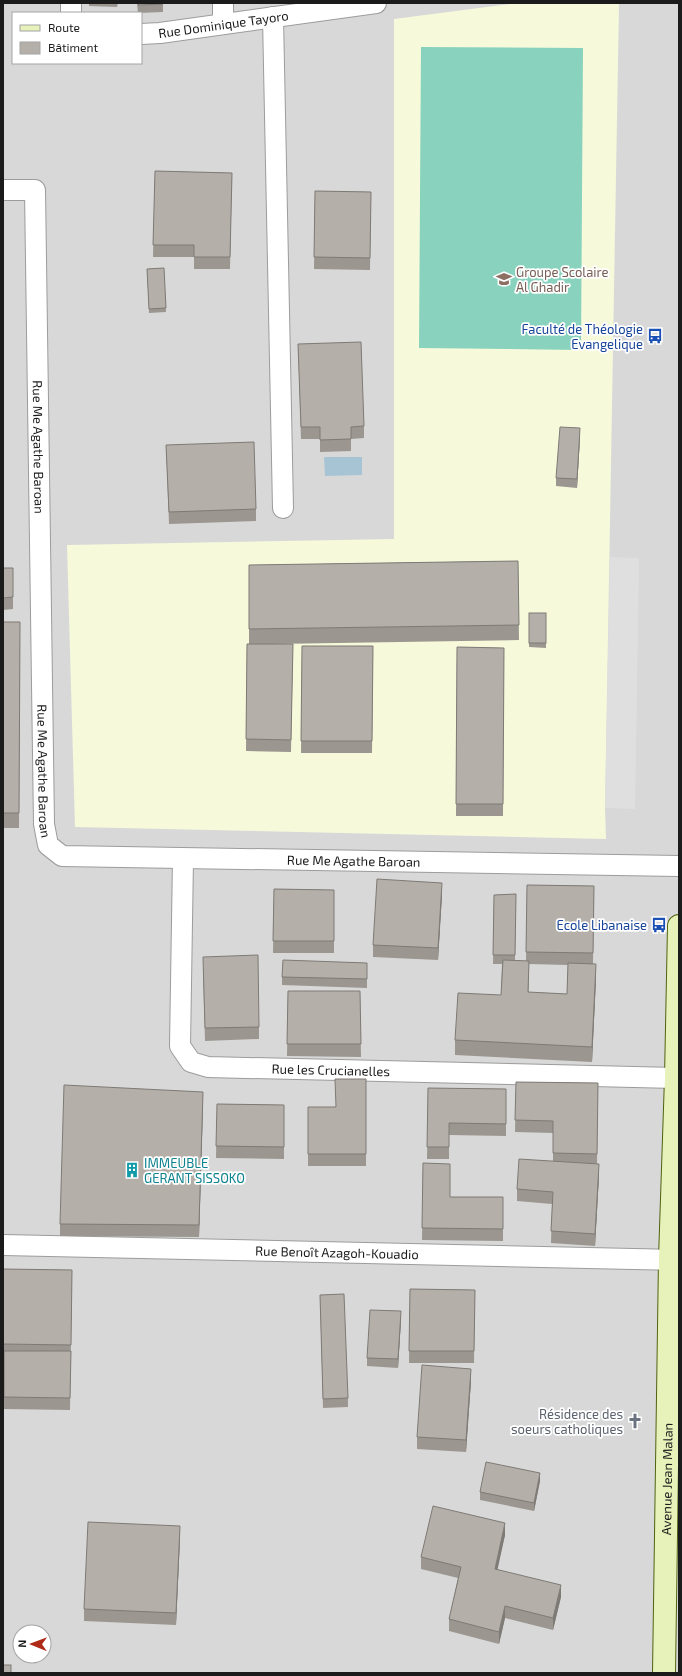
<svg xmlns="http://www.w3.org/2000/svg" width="682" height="1676" viewBox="0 0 682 1676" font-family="'Exo 2',sans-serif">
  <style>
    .residential { fill: #d9d8d8; fill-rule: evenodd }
    .education { fill: #f6fadb }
    .pitch { fill: #88d2be }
    .parking { fill: #dfdfdf }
    .water { fill: #a6c4d4 }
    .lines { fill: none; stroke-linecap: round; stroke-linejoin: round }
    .minor-casing { stroke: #9c9c9c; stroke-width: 22 }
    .secondary-casing { stroke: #4f6311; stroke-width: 24 }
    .minor { stroke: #fff; stroke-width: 20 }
    .secondary { stroke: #e7f1ba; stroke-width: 22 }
    .wall { fill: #9b9690; fill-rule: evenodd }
    .shaded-wall { fill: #7e7a76 }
    .building { fill: #b4afa8; stroke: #7e7a76 }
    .labels { text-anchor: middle; stroke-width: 3.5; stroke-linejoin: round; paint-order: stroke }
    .street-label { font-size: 13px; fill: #1b1b1b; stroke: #fff }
    .education-label { font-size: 13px; fill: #785e54; stroke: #fff; text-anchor: start }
    .transit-label { font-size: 13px; fill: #164399; stroke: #fff; text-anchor: end }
    .culture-label { font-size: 13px; fill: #0d838f; stroke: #fff; text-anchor: start }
    .worship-label { font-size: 13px; fill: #5b616d; stroke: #fff; text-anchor: end }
  </style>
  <rect width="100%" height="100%" fill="#ebe9e1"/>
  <path class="residential" d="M3,3h676v1670h-676zM13,13h128v50h-128zM20,1632h24v24h-24z"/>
  <polygon class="education" points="518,3 619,3 605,808 606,839 75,827 67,545 394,539 394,19"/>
  <polygon class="pitch" points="421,47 583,48 581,350 419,348"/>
  <polygon class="parking" points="610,557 639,558 635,809 605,808"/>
  <polygon class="water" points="324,457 362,457 362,475 325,476"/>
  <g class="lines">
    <defs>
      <g id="minor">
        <polyline points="71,3 71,13"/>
        <polyline points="273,17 283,508"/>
        <polyline points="223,24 223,3"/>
        <path id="s1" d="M141,34l19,-1 216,-30"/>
        <path id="s2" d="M3,190h32l9,634 4,21 14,11 617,10"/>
        <path id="s3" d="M183,859l-3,187 11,16 17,5 468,11"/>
        <path id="s4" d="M3,1245l676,15"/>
      </g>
      <g id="secondary">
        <path id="s5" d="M664,1673l6,-414 6,-181 3,-152"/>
      </g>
    </defs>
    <use href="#minor" class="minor-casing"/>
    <use href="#secondary" class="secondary-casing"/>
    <use href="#minor" class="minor"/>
    <use href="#secondary" class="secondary"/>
  </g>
  <g class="wall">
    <polygon points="89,3 118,3 117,7 89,6"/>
    <polygon points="137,3 163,3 163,12 138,13"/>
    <polygon points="155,171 232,173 230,269 194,269 194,257 153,257"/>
    <polygon points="315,191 371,192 370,270 314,269"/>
    <polygon points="164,268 166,312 149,313 147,269"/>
    <polygon points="298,344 364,426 364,438 351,439 351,451 320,452 320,439 301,439"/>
    <polygon points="580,437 577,488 556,486 556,478"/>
    <polygon points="166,445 256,509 256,521 169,524"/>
    <polygon points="518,561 519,640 274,644 293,644 291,752 246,751 247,644 249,644 249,565"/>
    <polygon points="3,568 13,568 13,609 3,610"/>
    <polygon points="529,613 546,613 546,648 529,647"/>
    <polygon points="3,622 20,622 19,828 3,828"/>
    <polygon points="302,646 373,646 372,753 301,753"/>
    <polygon points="457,647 504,648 503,816 456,816"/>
    <path d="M527,885l67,1 -1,78 3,15 -4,83 -137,-7v-15l46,-45 1,-31h-9l1,-69 22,-1 -1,66 11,1zM529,964l39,1 -1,29 -39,-2z"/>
    <polygon points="274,889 334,890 334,953 273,953"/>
    <polygon points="442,895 438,960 373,957 373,945"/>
    <polygon points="367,963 367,988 282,985 282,977"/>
    <polygon points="203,969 259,1027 259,1039 205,1041"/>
    <polygon points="288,991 360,991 361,1057 287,1056"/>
    <polygon points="366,1079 366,1166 308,1166 308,1107 335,1107"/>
    <polygon points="516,1082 598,1083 597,1164 599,1176 595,1246 551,1243 552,1204 517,1201 517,1189 553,1161 553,1133 515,1132"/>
    <polygon points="428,1088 506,1089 506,1136 449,1135 449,1159 427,1159"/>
    <polygon points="203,1104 199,1237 60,1236 60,1224"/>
    <polygon points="217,1104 284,1105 284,1159 216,1158"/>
    <polygon points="423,1163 450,1197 503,1197 503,1241 422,1240"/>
    <polygon points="3,1269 72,1270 70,1410 4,1409 4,1356 3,1356"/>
    <polygon points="410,1289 475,1290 474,1363 409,1363"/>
    <polygon points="320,1295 348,1398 348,1407 323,1408"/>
    <polygon points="401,1320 398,1368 367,1366 367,1358"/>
    <polygon points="471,1381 466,1452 417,1449 417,1437"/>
    <polygon points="540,1481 534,1511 480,1500 480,1492"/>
    <polygon points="505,1535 497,1569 561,1597 553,1630 505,1618 499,1644 449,1631 449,1619 458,1578 421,1569 421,1557"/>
    <polygon points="180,1538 176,1625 84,1621 84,1609"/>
  </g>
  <g class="shaded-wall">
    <polygon points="580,428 580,437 577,488 577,479"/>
    <polygon points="442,883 442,895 438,960 438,948"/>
    <polygon points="529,961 529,976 528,1007 528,992"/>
    <polygon points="596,964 596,979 592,1062 592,1047"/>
    <polygon points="203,1092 203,1104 199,1237 199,1225"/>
    <polygon points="599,1164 599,1176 595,1246 595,1234"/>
    <polygon points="401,1311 401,1320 398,1368 398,1359"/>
    <polygon points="471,1369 471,1381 466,1452 466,1440"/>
    <polygon points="540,1473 540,1481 534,1511 534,1503"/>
    <polygon points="505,1523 505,1535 495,1581 495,1569"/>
    <polygon points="180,1526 180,1538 176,1625 176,1613"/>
    <polygon points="561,1585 561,1597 553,1630 553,1618"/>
    <polygon points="505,1606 505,1618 499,1644 499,1632"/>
  </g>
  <g class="building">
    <polygon points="138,3 163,3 163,4 138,5"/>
    <polygon points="155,171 232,173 230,257 194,257 194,245 153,245"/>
    <polygon points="315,191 371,192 370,258 314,257"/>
    <polygon points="164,268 166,308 149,309 147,269"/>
    <polygon points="361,342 364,426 351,427 351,439 320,440 320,427 301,427 298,344"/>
    <polygon points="560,427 580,428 577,479 556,478"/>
    <polygon points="254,442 256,509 169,512 166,445"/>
    <polygon points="518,561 519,625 249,629 249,565"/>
    <polygon points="3,568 13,568 13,597 3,598"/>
    <rect x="529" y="613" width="17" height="30"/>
    <polygon points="3,622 20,622 19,813 3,813"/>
    <polygon points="247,644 293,644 291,740 246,739"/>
    <polygon points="302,646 373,646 372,741 301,741"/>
    <polygon points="457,647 504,648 503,804 456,804"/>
    <polygon points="377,879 442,883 438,948 373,945"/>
    <polygon points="527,885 594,886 593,953 526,952"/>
    <polygon points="274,889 334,890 334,941 273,941"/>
    <polygon points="516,894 515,955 493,955 494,895"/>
    <polygon points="258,955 259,1027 205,1028 203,957"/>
    <polygon points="283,960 367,963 367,979 282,977"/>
    <polygon points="503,960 529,961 528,992 567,994 568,963 596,964 592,1047 455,1040 458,993 501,995"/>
    <polygon points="288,991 360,991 361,1044 287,1044"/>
    <polygon points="335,1079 366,1079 366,1154 308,1154 308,1107 336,1107"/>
    <polygon points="516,1082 598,1083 597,1154 553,1153 553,1121 515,1120"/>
    <polygon points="64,1085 203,1092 199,1225 60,1224"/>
    <polygon points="428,1088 506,1089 506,1124 449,1123 449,1147 427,1147"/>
    <polygon points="217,1104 284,1105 284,1147 216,1146"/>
    <polygon points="519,1159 599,1164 595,1234 551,1231 553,1192 517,1189"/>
    <polygon points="423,1163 450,1164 450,1197 503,1197 503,1229 422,1228"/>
    <polygon points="3,1269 72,1270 71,1345 3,1344"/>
    <polygon points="410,1289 475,1290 474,1351 409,1351"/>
    <polygon points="344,1294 348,1398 323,1399 320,1295"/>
    <polygon points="370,1310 401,1311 398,1359 367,1358"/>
    <polygon points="4,1351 71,1351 70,1398 4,1397"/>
    <polygon points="422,1365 471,1369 466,1440 417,1437"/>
    <polygon points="486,1462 540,1473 534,1503 480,1492"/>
    <polygon points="433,1506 505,1523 495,1569 561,1585 553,1618 505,1606 499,1632 449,1619 461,1567 421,1557"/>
    <polygon points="88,1522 180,1526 176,1613 84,1609"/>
    <rect x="3" y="1665" width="8" height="8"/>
  </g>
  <defs>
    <symbol id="school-bare" viewBox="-9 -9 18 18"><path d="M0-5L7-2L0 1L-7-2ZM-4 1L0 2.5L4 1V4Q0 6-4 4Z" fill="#8d6e63" stroke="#fff" stroke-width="2.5" paint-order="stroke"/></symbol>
    <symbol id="bus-bare" viewBox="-9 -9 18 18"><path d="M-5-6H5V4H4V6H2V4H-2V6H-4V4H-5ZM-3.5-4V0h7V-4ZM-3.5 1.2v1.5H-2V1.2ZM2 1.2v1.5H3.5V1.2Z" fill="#1a4fb4" stroke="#fff" stroke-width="2.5" paint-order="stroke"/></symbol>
    <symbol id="building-bare" viewBox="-9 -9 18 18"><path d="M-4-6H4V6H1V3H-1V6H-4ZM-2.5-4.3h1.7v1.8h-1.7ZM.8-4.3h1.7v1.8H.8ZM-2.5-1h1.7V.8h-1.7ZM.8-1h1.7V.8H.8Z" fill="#0f9aa8" stroke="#fff" stroke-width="2.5" paint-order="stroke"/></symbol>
    <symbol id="church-bare" viewBox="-9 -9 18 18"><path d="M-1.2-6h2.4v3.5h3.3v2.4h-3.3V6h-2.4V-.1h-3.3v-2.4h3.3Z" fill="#6b7280" stroke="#fff" stroke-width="2.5" paint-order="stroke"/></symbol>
  </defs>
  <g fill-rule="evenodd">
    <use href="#school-bare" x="493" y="268" width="22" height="22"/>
    <use href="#bus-bare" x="644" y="325" width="22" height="22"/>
    <use href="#bus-bare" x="648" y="914" width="22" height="22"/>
    <use href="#building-bare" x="121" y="1159" width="22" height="22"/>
    <use href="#church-bare" x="624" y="1410" width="22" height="22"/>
  </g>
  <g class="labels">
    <g class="street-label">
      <text dy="5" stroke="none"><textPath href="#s1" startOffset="83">Rue Dominique Tayoro</textPath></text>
      <text dy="5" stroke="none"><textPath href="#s2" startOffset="289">Rue Me Agathe Baroan</textPath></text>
      <text dy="5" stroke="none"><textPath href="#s2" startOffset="613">Rue Me Agathe Baroan</textPath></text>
      <text dy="5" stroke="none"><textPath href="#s2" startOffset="997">Rue Me Agathe Baroan</textPath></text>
      <text dy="5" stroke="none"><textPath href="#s3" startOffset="347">Rue les Crucianelles</textPath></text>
      <text dy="5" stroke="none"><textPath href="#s4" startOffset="334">Rue Benoît Azagoh-Kouadio</textPath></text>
      <text dy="5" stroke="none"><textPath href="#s5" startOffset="194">Avenue Jean Malan</textPath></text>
    </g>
    <g class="education-label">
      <text x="516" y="277">Groupe Scolaire<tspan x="516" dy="15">Al Ghadir</tspan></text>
    </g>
    <g class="transit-label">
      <text x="643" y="334">Faculté de Théologie<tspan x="643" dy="15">Evangelique</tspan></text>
      <text x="647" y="930">Ecole Libanaise</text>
    </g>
    <g class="culture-label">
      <text x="144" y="1168">IMMEUBLE<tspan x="144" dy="15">GERANT SISSOKO</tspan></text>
    </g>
    <g class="worship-label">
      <text x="623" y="1419">Résidence des<tspan x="623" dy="15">soeurs catholiques</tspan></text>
    </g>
  </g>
  <rect width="682" height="1676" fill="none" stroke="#1b1b1b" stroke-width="8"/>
  <rect x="12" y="12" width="130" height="52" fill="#ffffff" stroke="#a4a4a4"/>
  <rect x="20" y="25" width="20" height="6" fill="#e7f1ba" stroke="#a4a4a4"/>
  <text x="48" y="32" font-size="12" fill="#1b1b1b">Route</text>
  <rect x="20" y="42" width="20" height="12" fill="#b4afa8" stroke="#a4a4a4"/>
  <text x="48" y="52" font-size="12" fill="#1b1b1b">Bâtiment</text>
  <g transform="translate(32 1644) rotate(271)"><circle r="19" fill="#ffffff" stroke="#a4a4a4"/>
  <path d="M0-3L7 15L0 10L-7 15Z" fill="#ae2a17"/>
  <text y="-6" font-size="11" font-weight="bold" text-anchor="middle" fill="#1b1b1b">N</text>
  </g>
</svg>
